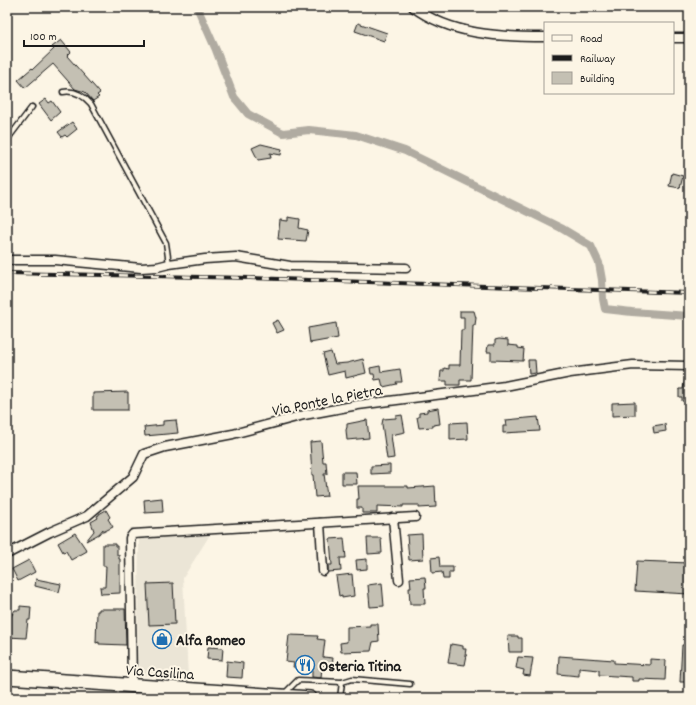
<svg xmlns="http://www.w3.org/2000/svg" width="696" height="705" viewBox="0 0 696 705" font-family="Dekko,sans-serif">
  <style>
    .built { fill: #ebe5d6 }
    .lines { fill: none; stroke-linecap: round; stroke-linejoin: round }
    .canal { stroke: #b0aba1; stroke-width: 8 }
    .building { fill: #c4c0b3; stroke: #1c1c1c }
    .lane-casing { stroke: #1c1c1c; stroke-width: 7 }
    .street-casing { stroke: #1c1c1c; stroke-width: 11 }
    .primary-casing { stroke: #1c1c1c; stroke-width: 16 }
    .lane { stroke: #fcf5e5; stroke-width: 4 }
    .street { stroke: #fcf5e5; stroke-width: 8 }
    .primary { stroke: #fcf5e5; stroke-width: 13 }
    .rail-casing { stroke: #1c1c1c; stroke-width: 4 }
    .rail { stroke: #fcf5e5; stroke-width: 2.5; stroke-dasharray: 8; stroke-linecap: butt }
    .labels { text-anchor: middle; stroke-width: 4; stroke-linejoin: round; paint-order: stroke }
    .street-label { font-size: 16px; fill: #1c1c1c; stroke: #fcf5e5 }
    .poi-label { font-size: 16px; font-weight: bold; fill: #1c1c1c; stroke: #fcf5e5; text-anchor: start }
  </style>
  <rect width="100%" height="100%" fill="#fcf5e5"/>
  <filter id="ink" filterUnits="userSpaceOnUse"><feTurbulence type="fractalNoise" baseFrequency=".025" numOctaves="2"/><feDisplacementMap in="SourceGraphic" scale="8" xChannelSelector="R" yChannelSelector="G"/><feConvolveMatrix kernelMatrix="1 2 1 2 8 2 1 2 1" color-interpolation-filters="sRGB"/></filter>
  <g filter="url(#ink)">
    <polygon class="built" points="211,533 183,578 188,677 137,675 139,539"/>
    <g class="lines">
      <polyline class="canal" points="197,7 216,50 234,97 248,114 283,133 309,130 356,135 405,151 561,228 591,246 599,263 602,280 603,299 605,309 632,312 689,316"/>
    </g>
    <g class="building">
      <polygon points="358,23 387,33 384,41 355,31"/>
      <polygon points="61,40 71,52 67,56 100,93 97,95 99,97 93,101 85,92 75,89 53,64 25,88 18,80 32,68 33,69 54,49 52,47"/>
      <polygon points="46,99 49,103 52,101 60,112 51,120 39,104"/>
      <polygon points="72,122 77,129 67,137 65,135 62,137 58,132"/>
      <polygon points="261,144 282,149 281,155 270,153 271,158 258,160 252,148"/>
      <polygon points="672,173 683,176 680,188 669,186"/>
      <polygon points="288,217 300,219 299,228 308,230 306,241 278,239 280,220 288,221"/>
      <polygon points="460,311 474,311 476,318 475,325 473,325 471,380 460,380 460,385 447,385 447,381 440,381 441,371 444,371 444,368 449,369 449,365 460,365 461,330 464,330 464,317 460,317"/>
      <polygon points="278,320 284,330 277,333 272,323"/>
      <polygon points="336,323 338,338 310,343 308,328"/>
      <polygon points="499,339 508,340 508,345 518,346 518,348 524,349 523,361 491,360 491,352 487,352 488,345 495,345 495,340"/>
      <polygon points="331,352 335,364 347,363 363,359 366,373 346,378 345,371 328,375 323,354"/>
      <polygon points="528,360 535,360 536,373 529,374"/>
      <polygon points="380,366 381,372 400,369 402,382 396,382 397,384 383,387 381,379 375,380 374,374 371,374 370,368"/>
      <polygon points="686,375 689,376 689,402 682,401 682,397 679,397 679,389 683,389"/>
      <polygon points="128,392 128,410 93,410 93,393"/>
      <polygon points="635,402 635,415 612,416 612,403"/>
      <polygon points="438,408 440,424 433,425 433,427 419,428 417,417 419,417 419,413 427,412 427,410"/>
      <polygon points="402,415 405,432 391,435 394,458 387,459 382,424 383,419 396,418 396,416"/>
      <polygon points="538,417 540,431 503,433 503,426 507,426 506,420"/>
      <polygon points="176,420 178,433 145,436 144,427 163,425 163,421"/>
      <polygon points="367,420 369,438 347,440 346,430 347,427 347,424"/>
      <polygon points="467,422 468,439 450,440 450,423"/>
      <polygon points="665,424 666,431 654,433 653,426"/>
      <polygon points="321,441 323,462 326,462 327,474 324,474 327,496 315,497 313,475 312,475 310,442"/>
      <polygon points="390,465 390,473 371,474 371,466"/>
      <polygon points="342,472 356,472 357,484 342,484"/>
      <polygon points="358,486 408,486 408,488 435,486 436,507 419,508 419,505 403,505 403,507 377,506 377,513 362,513 362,508 357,508 357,499 359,499"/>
      <polygon points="162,498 163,512 145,513 144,500"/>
      <polygon points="106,510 110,517 108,519 113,527 103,532 103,529 99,534 86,541 94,531 91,522 98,518 97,516 99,515 99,514"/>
      <polygon points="75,533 87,551 71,560 66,551 63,552 58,543"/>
      <polygon points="422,534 423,559 409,560 407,535"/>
      <polygon points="344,538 346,558 340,558 341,571 328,572 328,565 332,565 330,539"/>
      <polygon points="367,538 381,538 382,553 368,554"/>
      <polygon points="103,544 115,544 115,546 117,546 117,555 119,555 119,559 120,559 120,593 101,594 100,587 105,587 106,566 103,566"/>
      <polygon points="439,557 440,567 453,567 453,572 449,572 449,579 443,579 442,572 432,573 431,558"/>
      <polygon points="367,559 367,569 357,570 356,560"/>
      <polygon points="29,560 35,572 18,581 12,569"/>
      <polygon points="637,561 689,563 689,594 635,591"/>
      <polygon points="352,574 354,596 342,598 342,595 339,596 336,576"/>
      <polygon points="425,577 426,588 424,588 425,604 410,604 409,588 411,588 410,578"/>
      <polygon points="36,579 61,584 59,592 35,586"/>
      <polygon points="173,583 175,624 149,625 147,584"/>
      <polygon points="382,583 384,606 370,607 368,585"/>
      <polygon points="20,606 31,607 30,620 28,620 26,638 7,637 9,619 15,610 20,610"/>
      <polygon points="99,609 125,609 126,645 99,644 99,642 96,643 97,611 99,611"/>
      <polygon points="370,624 378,624 379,641 373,642 371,651 341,652 340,643 347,642 347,627 370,626"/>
      <polygon points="289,635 318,636 317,639 325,640 323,657 333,658 332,666 322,666 321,678 312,677 312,669 293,667 294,663 286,662"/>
      <polygon points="508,636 518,636 518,638 522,638 522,652 509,652"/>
      <polygon points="451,644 463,646 463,649 466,649 465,655 467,655 465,665 448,663"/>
      <polygon points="682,645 689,645 689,682 680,682"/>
      <polygon points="208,647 223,648 222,660 207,659"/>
      <polygon points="559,656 614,660 614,663 650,665 650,659 666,660 665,680 639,679 639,681 632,681 632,677 599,675 599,670 579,668 579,676 558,674"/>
      <polygon points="518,657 533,658 530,676 523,675 524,670 516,668"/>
      <polygon points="227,661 243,663 242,678 226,677"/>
    </g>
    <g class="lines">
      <defs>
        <g id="lane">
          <path d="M63,92c11,-2 21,4 28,12l75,139 3,21"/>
          <polyline points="7,140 32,107"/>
          <polyline points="342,682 352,679 410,684"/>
          <polyline points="284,694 298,680 342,682 340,698"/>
        </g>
        <g id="street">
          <path d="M413,7c38,28 87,30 132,30"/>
          <polyline points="673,38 689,38"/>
          <polyline points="7,260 55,260 141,268 157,267 169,264 205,259 236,257 290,266 406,268"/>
          <polyline points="393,518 399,580"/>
          <polyline points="320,523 323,571"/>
          <polyline points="7,554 50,532 87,516 133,477 144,454 165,447 233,434 304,415 358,405 505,386 570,373 633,365 689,366"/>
          <polyline points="132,686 130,538 133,534 415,517"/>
        </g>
        <polyline id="primary" points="7,677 310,698"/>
      </defs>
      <use href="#lane" class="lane-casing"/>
      <use href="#street" class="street-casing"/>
      <use href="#primary" class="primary-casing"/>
      <use href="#lane" class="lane"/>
      <use href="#street" class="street"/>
      <use href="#primary" class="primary"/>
      <defs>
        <polyline id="rail" points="7,273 250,278 689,293"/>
      </defs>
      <use href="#rail" class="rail-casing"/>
      <use href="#rail" class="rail"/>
    </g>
  </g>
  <defs>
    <symbol id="shop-ring" viewBox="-11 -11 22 22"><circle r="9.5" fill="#fcf5e5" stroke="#1f6fb2" stroke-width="1.5"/><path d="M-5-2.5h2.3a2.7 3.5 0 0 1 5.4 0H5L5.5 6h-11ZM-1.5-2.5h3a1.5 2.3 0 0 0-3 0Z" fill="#1f6fb2"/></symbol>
    <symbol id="restaurant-ring" viewBox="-11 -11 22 22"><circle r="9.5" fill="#fcf5e5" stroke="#1f6fb2" stroke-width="1.5"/><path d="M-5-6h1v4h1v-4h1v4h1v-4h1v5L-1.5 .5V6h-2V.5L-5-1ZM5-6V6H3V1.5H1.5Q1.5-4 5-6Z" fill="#1f6fb2"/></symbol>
  </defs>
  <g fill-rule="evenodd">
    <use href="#shop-ring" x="151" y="628" width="22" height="22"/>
    <use href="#restaurant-ring" x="294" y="654" width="22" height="22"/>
  </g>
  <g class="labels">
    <g class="street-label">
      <text transform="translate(327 399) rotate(-11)" y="6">Via Ponte la Pietra</text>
      <text transform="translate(160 671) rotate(4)" y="6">Via Casilina</text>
    </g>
    <g class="poi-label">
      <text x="176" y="645">Alfa Romeo</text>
      <text x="319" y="671">Osteria Titina</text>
    </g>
  </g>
  <rect width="696" height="705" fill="none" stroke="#fcf5e5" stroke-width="24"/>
  <rect x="12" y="12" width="672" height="681" fill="none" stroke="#1c1c1c" stroke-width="1.5" filter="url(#ink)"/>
  <rect x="544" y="22" width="130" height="72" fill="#fcf5e5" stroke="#a29e95"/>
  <rect x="552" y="35" width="20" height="6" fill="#fcf5e5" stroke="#a29e95"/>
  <text x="580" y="42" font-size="12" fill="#1c1c1c">Road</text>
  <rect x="552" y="55" width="20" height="6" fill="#1c1c1c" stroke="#a29e95"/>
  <text x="580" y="62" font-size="12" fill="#1c1c1c">Railway</text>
  <rect x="552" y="72" width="20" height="12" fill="#c4c0b3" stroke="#a29e95"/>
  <text x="580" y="82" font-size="12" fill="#1c1c1c">Building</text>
  <path d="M24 40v6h120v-6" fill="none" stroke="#1c1c1c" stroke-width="2"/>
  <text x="30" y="40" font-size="12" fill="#1c1c1c" stroke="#fcf5e5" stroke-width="3" paint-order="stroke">100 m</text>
</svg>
